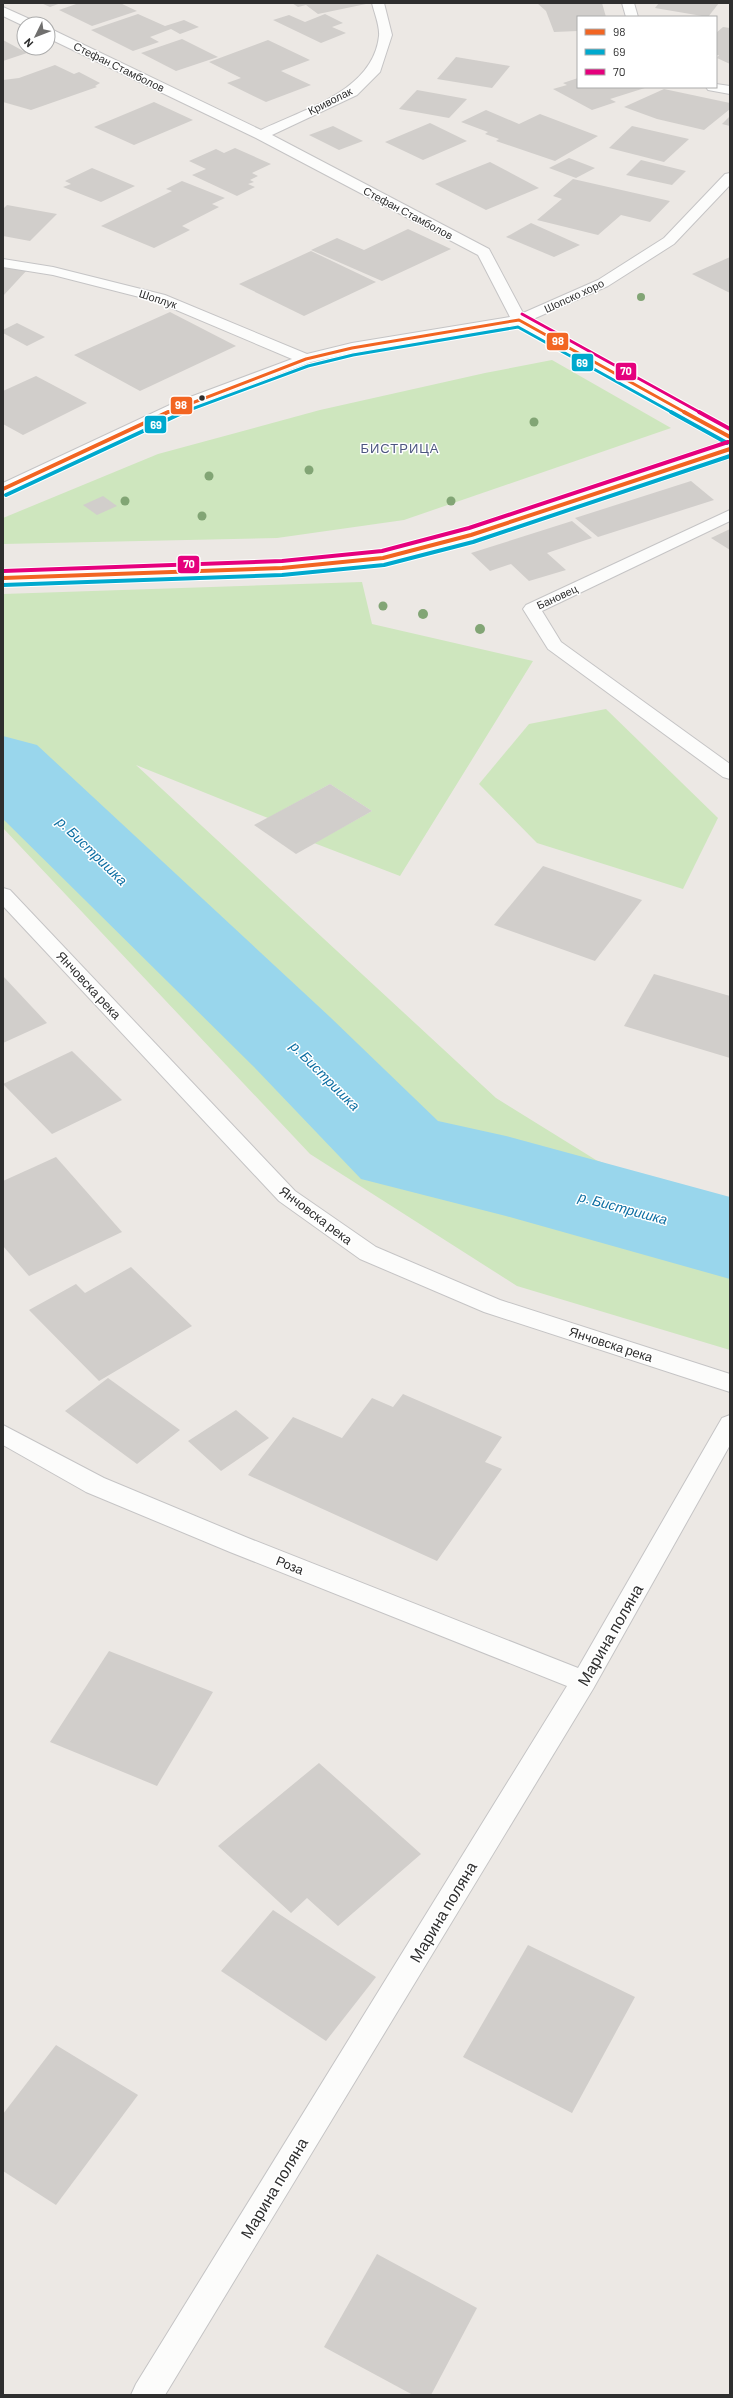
<svg xmlns="http://www.w3.org/2000/svg" width="733" height="2398" viewBox="0 0 733 2398" font-family="Barlow,sans-serif">
  <style>
    .green { fill: #cee6be }
    .lines { fill: none; stroke-linecap: round; stroke-linejoin: round }
    .river { fill: #99d6ec; fill-rule: evenodd }
    .building { fill: #d1cecb }
    .minor-casing { stroke: #c5c4c5; stroke-width: 2 }
    .tertiary-casing { stroke: #c5c4c5; stroke-width: 2 }
    .minor { fill: #fcfcfb; fill-rule: evenodd }
    .tertiary { fill: #fcfcfb; fill-rule: evenodd }
    .bus-1-far1-casing { stroke: #fff; stroke-width: 5 }
    .bus-1-casing { stroke: #fff; stroke-width: 6 }
    .bus-2-far1-casing { stroke: #fff; stroke-width: 5 }
    .bus-2-casing { stroke: #fff; stroke-width: 6 }
    .bus-3-far1-casing { stroke: #fff; stroke-width: 5 }
    .bus-3-casing { stroke: #fff; stroke-width: 6 }
    .bus-1-far1 { stroke: #f26522; stroke-width: 3 }
    .bus-1 { stroke: #f26522; stroke-width: 4 }
    .bus-2-far1 { stroke: #00a9ce; stroke-width: 3 }
    .bus-2 { stroke: #00a9ce; stroke-width: 4 }
    .bus-3-far1 { stroke: #e5007d; stroke-width: 3 }
    .bus-3 { stroke: #e5007d; stroke-width: 4 }
    .tree { fill: #82a575 }
    .bus-dot { fill: #2e2e2e; stroke: #fff; stroke-width: 1.5 }
    .labels { text-anchor: middle; stroke-width: 3; stroke-linejoin: round; paint-order: stroke }
    .far-street-label { font-size: 11px; fill: #2e2e2e; stroke: #fff }
    .far-quarter-label { font-size: 13px; letter-spacing: 1px; fill: #4d5680; stroke: #fff }
    .street-label { font-size: 13px; fill: #2e2e2e; stroke: #fff }
    .water-label { font-size: 14px; font-style: italic; fill: #0d6fa3; stroke: #fff }
    .near-street-label { font-size: 16px; fill: #2e2e2e; stroke: #fff }
    .line-badge { stroke: #fff; stroke-width: 1.5 }
    .badge-label { font-size: 11px; text-anchor: middle; font-weight: bold; fill: #fff }
  </style>
  <rect width="100%" height="100%" fill="#ece8e4"/>
  <g class="green">
    <polygon points="552,360 671,428 404,520 277,538 3,544 3,518 158,454 320,410 485,373"/>
    <polygon points="362,582 372,624 533,661 400,876 314,843 372,811 330,784 268,818 136,765 496,1098 596,1160 730,1212 730,1350 517,1286 310,1154 3,828 3,594"/>
    <polygon points="606,709 718,818 683,889 537,843 479,784 529,724"/>
  </g>
  <g class="lines">
    <polygon class="river" points="3,736 37,745 330,1017 438,1121 506,1136 730,1197 730,1279 506,1216 361,1179 254,1067 3,819"/>
  </g>
  <g class="building">
    <polygon points="41,3 61,3 50,7"/>
    <polygon points="79,3 120,3 137,11 92,26 59,10"/>
    <polygon points="292,3 366,3 366,4 318,14 306,5 298,7"/>
    <polygon points="537,3 602,3 606,17 578,17 578,31 554,32 546,11"/>
    <polygon points="659,3 719,3 708,17 655,8"/>
    <polygon points="138,14 165,26 184,20 199,27 180,34 171,29 150,37 159,42 133,51 91,30"/>
    <polygon points="325,14 343,23 332,27 346,33 321,43 273,20 289,15 305,22"/>
    <polygon points="723,27 730,28 730,64 717,58 719,55 716,55 716,33"/>
    <polygon points="182,39 218,57 176,71 141,53"/>
    <polygon points="3,40 27,53 3,61"/>
    <polygon points="268,40 310,60 281,71 311,85 266,102 227,83 241,78 209,62"/>
    <polygon points="456,57 510,66 492,88 437,79"/>
    <polygon points="55,65 74,74 79,72 100,83 95,86 97,87 31,110 3,102 3,80 19,78"/>
    <polygon points="578,78 578,87 648,87 610,99 616,102 592,110 553,89 567,85 563,83"/>
    <polygon points="664,89 730,103 730,109 704,130 657,119 624,107"/>
    <polygon points="417,90 467,99 449,118 399,109"/>
    <polygon points="154,102 193,120 134,145 94,127"/>
    <polygon points="486,110 519,124 540,114 598,136 555,161 496,141 499,139 485,134 488,132 461,122"/>
    <polygon points="730,116 730,126 722,124"/>
    <polygon points="430,123 467,141 423,160 385,142"/>
    <polygon points="333,126 363,141 339,150 309,135"/>
    <polygon points="632,126 689,139 664,162 609,148"/>
    <polygon points="235,148 271,164 252,173 258,176 250,180 254,182 248,184 255,187 237,196 192,175 206,169 189,161 216,149 224,153"/>
    <polygon points="569,158 595,168 576,178 549,168"/>
    <polygon points="641,160 686,171 672,185 626,175"/>
    <polygon points="490,162 539,188 486,210 435,184"/>
    <polygon points="92,168 135,186 101,202 63,187 71,184 65,181"/>
    <polygon points="573,179 670,201 650,222 621,215 598,235 537,220 562,199 553,196"/>
    <polygon points="182,181 225,198 212,204 219,207 182,226 190,230 154,248 101,226 172,191 166,189"/>
    <polygon points="7,205 57,214 30,241 3,236 3,209"/>
    <polygon points="531,223 580,245 554,257 506,237"/>
    <polygon points="408,229 451,249 382,281 311,250 337,238 364,250"/>
    <polygon points="311,251 376,282 304,316 239,284"/>
    <polygon points="730,257 730,293 692,274"/>
    <polygon points="3,265 28,269 3,296"/>
    <polygon points="170,312 236,346 140,391 74,355"/>
    <polygon points="17,323 45,337 27,346 3,333 3,330"/>
    <polygon points="36,376 87,403 23,435 3,424 3,391"/>
    <polygon points="691,481 714,500 598,537 575,518"/>
    <polygon points="103,496 117,506 97,515 83,505"/>
    <polygon points="572,521 592,538 547,553 566,570 529,581 511,564 490,571 471,553"/>
    <polygon points="730,529 730,550 711,538"/>
    <polygon points="330,784 372,811 296,854 254,825"/>
    <polygon points="543,866 642,900 595,961 494,925"/>
    <polygon points="654,974 730,996 730,1058 624,1026"/>
    <polygon points="3,976 47,1023 3,1043"/>
    <polygon points="72,1051 122,1100 52,1134 3,1084"/>
    <polygon points="56,1157 122,1232 29,1276 3,1246 3,1181"/>
    <polygon points="131,1267 192,1326 99,1381 29,1310 76,1284 85,1293"/>
    <polygon points="108,1378 180,1430 137,1464 65,1411"/>
    <polygon points="403,1394 502,1437 485,1462 502,1469 437,1561 248,1475 293,1417 342,1438 372,1398 393,1407"/>
    <polygon points="236,1410 269,1438 221,1471 188,1441"/>
    <polygon points="109,1651 213,1692 157,1786 50,1742"/>
    <polygon points="319,1763 421,1854 338,1926 307,1898 291,1913 218,1846"/>
    <polygon points="273,1910 376,1977 326,2041 221,1971"/>
    <polygon points="528,1945 635,1997 572,2113 463,2057"/>
    <polygon points="56,2045 138,2095 56,2205 3,2171 3,2114"/>
    <polygon points="377,2254 477,2308 431,2395 413,2395 324,2347"/>
  </g>
  <g class="lines">
    <defs>
      <g id="minor">
        <path d="M372,3h12l8,32 -12,37 -23,23 -85,40 217,114 34,64 75,-33 66,-42 61,-64 5,-1v12l-56,59 -66,42 -77,34 199,110v12l-213,-117 -165,28 -41,9 -125,47 -183,85v-11l171,-80 118,-44 -137,-58 -102,-26 -50,-8v-8l50,8 112,28 142,59 45,-11 158,-26 -32,-62 -222,-117 -208,-100v-9l5,1 208,100c43,-21 112,-39 118,-94 1,-10 -5,-24 -7,-33z"/>
        <polygon points="622,3 634,3 638,17 626,17"/>
        <polygon points="3,7 34,21 35,24 24,24 24,26 3,16"/>
        <polygon points="716,84 730,86 730,94 708,90 706,87 716,87"/>
        <polygon points="730,510 730,521 542,611 561,642 730,764 730,779 723,777 548,649 523,609 526,605"/>
        <polygon points="3,888 10,890 295,1191 376,1247 500,1300 730,1374 730,1392 484,1312 360,1259 279,1201 3,906"/>
        <polygon points="730,1415 730,1445 593,1689 165,2395 131,2395 136,2384 567,1686 230,1552 86,1492 3,1445 3,1425 104,1478 248,1538 578,1668 722,1418"/>
      </g>
      <polygon id="tertiary" points="730,444 730,454 477,539 383,563 282,573 3,583 3,573 282,563 383,553 465,531"/>
    </defs>
    <use href="#minor" class="minor-casing"/>
    <use href="#tertiary" class="tertiary-casing"/>
    <use href="#minor" class="minor"/>
    <use href="#tertiary" class="tertiary"/>
    <defs>
      <polyline id="bus-1-far1" points="166,413 306,359 352,348 519,320 686,413"/>
      <g id="bus-1">
        <polyline points="684,412 730,437"/>
        <polyline points="3,489 168,412"/>
        <polyline points="3,578 282,568 383,558 471,535 730,449"/>
      </g>
      <polyline id="bus-2-far1" points="181,413 308,366 353,355 518,327 673,413"/>
      <g id="bus-2">
        <polyline points="671,412 727,443"/>
        <polyline points="6,495 184,412"/>
        <polyline points="3,585 282,575 384,565 473,542 730,456"/>
      </g>
      <polyline id="bus-3-far1" points="522,314 701,413"/>
      <g id="bus-3">
        <polyline points="699,412 730,429"/>
        <polyline points="3,571 282,561 382,551 469,528 728,442"/>
      </g>
    </defs>
    <use href="#bus-1-far1" class="bus-1-far1-casing"/>
    <use href="#bus-1" class="bus-1-casing"/>
    <use href="#bus-2-far1" class="bus-2-far1-casing"/>
    <use href="#bus-2" class="bus-2-casing"/>
    <use href="#bus-3-far1" class="bus-3-far1-casing"/>
    <use href="#bus-3" class="bus-3-casing"/>
    <use href="#bus-1-far1" class="bus-1-far1"/>
    <use href="#bus-1" class="bus-1"/>
    <use href="#bus-2-far1" class="bus-2-far1"/>
    <use href="#bus-2" class="bus-2"/>
    <use href="#bus-3-far1" class="bus-3-far1"/>
    <use href="#bus-3" class="bus-3"/>
  </g>
  <g class="tree">
    <circle cx="641" cy="297" r="4"/>
    <circle cx="534" cy="422" r="4.5"/>
    <circle cx="309" cy="470" r="4.5"/>
    <circle cx="209" cy="476" r="4.5"/>
    <circle cx="125" cy="501" r="4.5"/>
    <circle cx="451" cy="501" r="4.5"/>
    <circle cx="202" cy="516" r="4.5"/>
    <circle cx="383" cy="606" r="4.5"/>
    <circle cx="423" cy="614" r="5"/>
    <circle cx="480" cy="629" r="5"/>
  </g>
  <circle class="bus-dot" cx="202" cy="398" r="3.5"/>
  <g class="labels">
    <g class="far-street-label">
      <text transform="translate(119 67) rotate(26)" y="4">Стефан Стамболов</text>
      <text transform="translate(330 101) rotate(-27)" y="4">Криволак</text>
      <text transform="translate(408 213) rotate(28)" y="4">Стефан Стамболов</text>
      <text transform="translate(574 296) rotate(-25)" y="4">Шопско хоро</text>
      <text transform="translate(158 299) rotate(18)" y="4">Шоплук</text>
      <text transform="translate(557 597) rotate(-25)" y="4">Бановец</text>
    </g>
    <g class="far-quarter-label">
      <text x="400" y="453">БИСТРИЦА</text>
    </g>
    <g class="street-label">
      <text transform="translate(89 985) rotate(47)" y="5">Янчовска река</text>
      <text transform="translate(316 1215) rotate(37)" y="5">Янчовска река</text>
      <text transform="translate(611 1344) rotate(18)" y="5">Янчовска река</text>
      <text transform="translate(290 1565) rotate(22)" y="5">Роза</text>
    </g>
    <g class="water-label">
      <text transform="translate(92 851) rotate(44)" y="5">р. Бистришка</text>
      <text transform="translate(325 1076) rotate(45)" y="5">р. Бистришка</text>
      <text transform="translate(623 1208) rotate(15)" y="5">р. Бистришка</text>
    </g>
    <g class="near-street-label">
      <text transform="translate(610 1635) rotate(-60)" y="6">Марина поляна</text>
      <text transform="translate(443 1912) rotate(-59)" y="6">Марина поляна</text>
      <text transform="translate(274 2188) rotate(-59)" y="6">Марина поляна</text>
    </g>
  </g>
  <g class="line-badge">
    <rect x="546" y="332" width="23" height="19" rx="4" fill="#f26522"/>
    <rect x="571" y="353" width="23" height="19" rx="4" fill="#00a9ce"/>
    <rect x="615" y="362" width="22" height="19" rx="4" fill="#e5007d"/>
    <rect x="170" y="396" width="23" height="19" rx="4" fill="#f26522"/>
    <rect x="144" y="415" width="23" height="19" rx="4" fill="#00a9ce"/>
    <rect x="177" y="555" width="23" height="19" rx="4" fill="#e5007d"/>
  </g>
  <g class="badge-label">
    <text x="558" y="345">98</text>
    <text x="582" y="367">69</text>
    <text x="626" y="375">70</text>
    <text x="181" y="409">98</text>
    <text x="156" y="429">69</text>
    <text x="189" y="568">70</text>
  </g>
  <rect width="733" height="2398" fill="none" stroke="#2e2e2e" stroke-width="8"/>
  <rect x="577" y="16" width="140" height="72" fill="#ffffff" stroke="#ababab"/>
  <rect x="585" y="29" width="20" height="6" fill="#f26522" stroke="#ababab"/>
  <text x="613" y="36" font-size="12" fill="#2e2e2e">98</text>
  <rect x="585" y="49" width="20" height="6" fill="#00a9ce" stroke="#ababab"/>
  <text x="613" y="56" font-size="12" fill="#2e2e2e">69</text>
  <rect x="585" y="69" width="20" height="6" fill="#e5007d" stroke="#ababab"/>
  <text x="613" y="76" font-size="12" fill="#2e2e2e">70</text>
  <g transform="translate(36 36) rotate(227)"><circle r="19" fill="#ffffff" stroke="#ababab"/>
  <path d="M0-3L7 15L0 10L-7 15Z" fill="#706f6e"/>
  <text y="-6" font-size="11" font-weight="bold" text-anchor="middle" fill="#2e2e2e">N</text>
  </g>
</svg>
